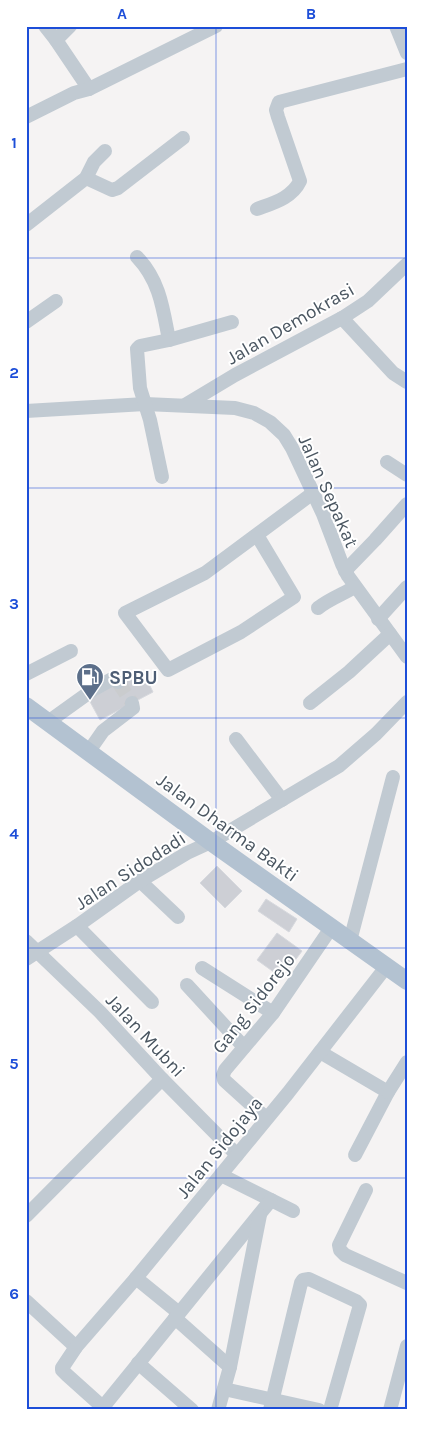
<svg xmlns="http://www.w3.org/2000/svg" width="433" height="1436" viewBox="0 0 433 1436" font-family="Karla,sans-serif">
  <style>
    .building { fill: #cdcfd5; stroke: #d7d9de }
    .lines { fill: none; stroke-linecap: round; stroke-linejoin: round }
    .minor-tunnel { stroke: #caccce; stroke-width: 14; stroke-dasharray: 14 7; stroke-linecap: butt }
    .minor { stroke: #c1cad2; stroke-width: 14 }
    .major { stroke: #b3c2d1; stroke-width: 18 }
    .grid { fill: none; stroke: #1d4ed8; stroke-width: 1; stroke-opacity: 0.55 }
    .labels { text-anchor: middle; stroke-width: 4; stroke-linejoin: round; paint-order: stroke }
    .street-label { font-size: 19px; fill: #4a5661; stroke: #fff }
    .service-label { font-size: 19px; font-weight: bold; fill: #4e5e75; stroke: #fff; text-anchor: start }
    .neatline { fill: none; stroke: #1d4ed8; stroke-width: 2 }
    .grid-label { font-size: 16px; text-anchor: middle; font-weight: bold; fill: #1d4ed8 }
  </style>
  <rect width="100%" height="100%" fill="#f5f3f3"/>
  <g class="building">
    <polygon points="142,670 153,692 100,720 88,698"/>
    <polygon points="217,866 242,891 225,908 200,883"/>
    <polygon points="266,899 297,919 289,932 258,911"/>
    <polygon points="277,933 302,951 282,978 257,960"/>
  </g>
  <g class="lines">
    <polyline class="minor-tunnel" points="118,682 132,703"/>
    <g class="minor">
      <polyline points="45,26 56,40 89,89"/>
      <polyline points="396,26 407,53"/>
      <polyline points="56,40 70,26"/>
      <polyline points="26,117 74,93 89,89 216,26"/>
      <polyline points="86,178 112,190 118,188 183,138"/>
      <path d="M257,209c16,-6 35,-11 43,-28l-22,-64 -2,-7 3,-8 128,-33"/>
      <polyline points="26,225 86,178 94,162 105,151"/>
      <path d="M137,257c23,24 26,52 32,83"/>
      <polyline points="342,318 393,373 407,382"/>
      <polyline points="26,322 56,301"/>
      <polyline points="185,405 235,375 342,318 368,301 407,264"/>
      <polyline points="26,411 145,404 235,408 254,413 270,422 284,435 292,448 323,514 342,564 348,576 407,657"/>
      <polyline points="387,462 407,475"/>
      <polyline points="162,477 150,420 140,388 137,349 140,346 169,340 232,322"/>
      <polyline points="257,535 294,597 241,632 168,670 125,613 205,573 313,493"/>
      <polyline points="345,571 375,540 407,504"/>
      <path d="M318,608c11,-9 25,-14 37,-21"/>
      <polyline points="378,619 407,587"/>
      <polyline points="26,674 71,651"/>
      <polyline points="310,703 349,672 390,634"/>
      <polyline points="48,722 94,689 114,678 118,682"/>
      <polyline points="236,739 282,800"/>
      <polyline points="89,751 103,731 133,708 132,703"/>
      <polyline points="140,881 178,917"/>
      <polyline points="77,926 152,1002"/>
      <polyline points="26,941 100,1012 162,1079 237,1155"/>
      <polyline points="350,941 393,777"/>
      <polyline points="26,959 77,926 140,881 187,853 211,842 339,766 376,734 407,702"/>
      <polyline points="202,968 273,1013"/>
      <polyline points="187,985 244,1047"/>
      <polyline points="320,1052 388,1092 355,1155"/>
      <polyline points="388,1092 407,1062"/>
      <polyline points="266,1118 224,1080 223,1075 225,1070 273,1013 331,928"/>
      <polyline points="221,1175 293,1211"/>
      <polyline points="366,1190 339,1245 340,1250 345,1255 407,1283"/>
      <polyline points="26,1216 162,1079"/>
      <polyline points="136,1278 179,1313"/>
      <polyline points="26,1301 76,1347"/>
      <polyline points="175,1318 230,1367"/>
      <polyline points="138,1363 192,1410"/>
      <polyline points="224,1389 319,1410"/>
      <polyline points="103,1407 271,1200"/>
      <polyline points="106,1410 67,1375 62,1370 62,1368 76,1347 136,1278 288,1093 386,967"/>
      <polyline points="218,1410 230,1367 260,1215"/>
      <polyline points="270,1410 301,1283 303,1280 309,1279 356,1301 360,1305 330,1410"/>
      <polyline points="390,1410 407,1346"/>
    </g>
    <polyline class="major" points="26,706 211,842 407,981"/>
  </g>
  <path class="grid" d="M216,26v1384M26,258h381M26,488h381M26,718h381M26,948h381M26,1178h381"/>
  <defs>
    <symbol id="fuel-pin" viewBox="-11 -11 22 30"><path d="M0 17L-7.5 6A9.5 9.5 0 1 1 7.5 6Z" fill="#5c6f8a" stroke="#fff"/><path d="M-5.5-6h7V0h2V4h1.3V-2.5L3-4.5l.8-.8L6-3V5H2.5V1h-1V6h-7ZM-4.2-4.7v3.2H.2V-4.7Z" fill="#fff"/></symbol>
  </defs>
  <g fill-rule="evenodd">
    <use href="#fuel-pin" x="74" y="661" width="32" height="43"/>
  </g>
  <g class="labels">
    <g class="street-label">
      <text transform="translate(290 323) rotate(-30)" y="7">Jalan Demokrasi</text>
      <text transform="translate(329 491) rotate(66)" y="7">Jalan Sepakat</text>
      <text transform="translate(228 827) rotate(36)" y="7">Jalan Dharma Bakti</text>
      <text transform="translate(130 870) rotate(-33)" y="7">Jalan Sidodadi</text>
      <text transform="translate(253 1003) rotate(-52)" y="7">Gang Sidorejo</text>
      <text transform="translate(146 1035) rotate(47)" y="7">Jalan Mubni</text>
      <text transform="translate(219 1147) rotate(-51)" y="7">Jalan Sidojaya</text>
    </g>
    <g class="service-label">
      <text x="109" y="684">SPBU</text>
    </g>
  </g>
  <rect width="433" height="1436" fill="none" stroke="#ffffff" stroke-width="55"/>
  <rect x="28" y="28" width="378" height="1380" class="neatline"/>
  <g class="grid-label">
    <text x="122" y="19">A</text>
    <text x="311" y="19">B</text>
    <text x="14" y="148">1</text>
    <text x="14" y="378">2</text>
    <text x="14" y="609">3</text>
    <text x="14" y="839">4</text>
    <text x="14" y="1069">5</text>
    <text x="14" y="1299">6</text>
  </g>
</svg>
